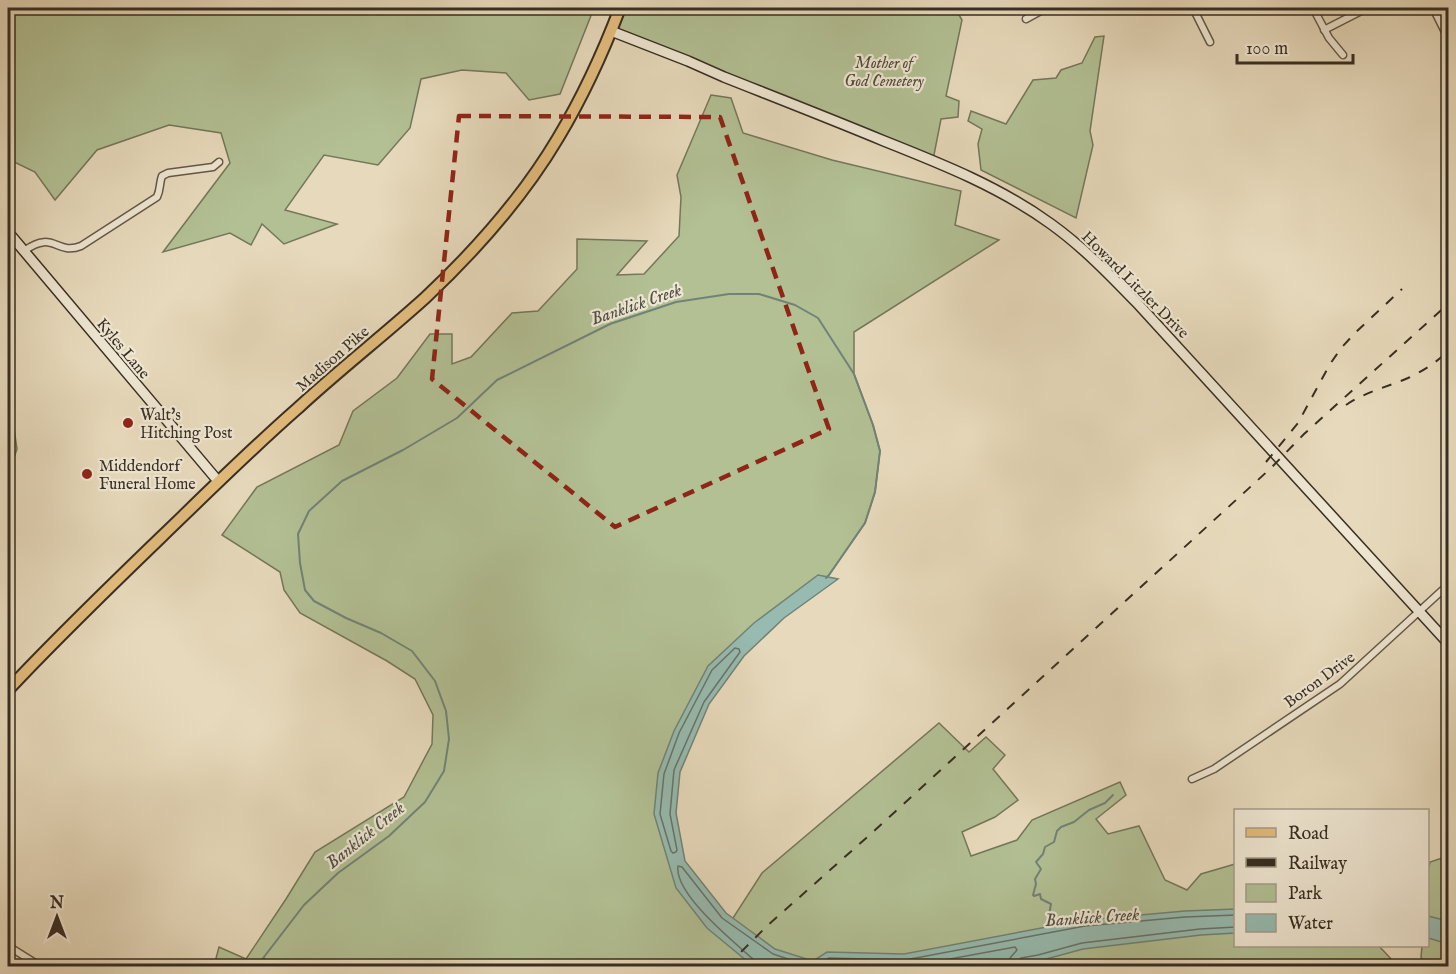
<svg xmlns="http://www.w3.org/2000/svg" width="1456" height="974" viewBox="0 0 1456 974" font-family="'IM FELL English',serif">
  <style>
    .green { fill: #b2c094; stroke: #74775b; stroke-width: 1.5 }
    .water { fill: #97bbb0; stroke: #718377; stroke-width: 1.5 }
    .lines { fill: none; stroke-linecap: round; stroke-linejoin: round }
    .shore { stroke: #677469; stroke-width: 1.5 }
    .stream { stroke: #718377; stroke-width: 2 }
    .minor-casing { stroke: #635948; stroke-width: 9 }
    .secondary-casing { stroke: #372e22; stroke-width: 12 }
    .primary-casing { stroke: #372e22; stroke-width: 14 }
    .minor { stroke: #efe7d3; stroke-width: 6 }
    .secondary { stroke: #efe7d3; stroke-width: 9 }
    .primary { stroke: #e4bd7e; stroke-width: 10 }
    .rail { stroke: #372e22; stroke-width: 2; stroke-dasharray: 10 10; stroke-linecap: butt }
    .marked { fill: none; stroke: #8f2418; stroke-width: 4.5; stroke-dasharray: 12 8; stroke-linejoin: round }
    .poi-dot { fill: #8f2418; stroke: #efe7d3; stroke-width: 2 }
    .labels { text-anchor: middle; stroke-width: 4.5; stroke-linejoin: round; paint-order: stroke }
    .park-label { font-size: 16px; font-style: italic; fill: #504b39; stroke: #efe7d3 }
    .street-label { font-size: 16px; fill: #372e22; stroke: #efe7d3 }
    .poi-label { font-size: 16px; fill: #372e22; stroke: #efe7d3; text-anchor: start }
    .water-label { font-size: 18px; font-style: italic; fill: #4f5146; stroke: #efe7d3 }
  </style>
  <rect width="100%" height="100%" fill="#e7dabc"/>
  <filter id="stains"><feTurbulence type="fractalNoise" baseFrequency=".00333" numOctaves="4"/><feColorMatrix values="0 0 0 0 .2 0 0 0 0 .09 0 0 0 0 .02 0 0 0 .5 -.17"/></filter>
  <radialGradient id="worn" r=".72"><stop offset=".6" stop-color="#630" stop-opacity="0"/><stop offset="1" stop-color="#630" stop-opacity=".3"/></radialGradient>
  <g class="green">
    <polygon points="8,8 594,8 560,94 529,100 506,73 462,70 421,79 410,128 378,165 324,155 285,210 337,224 284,244 262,224 251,245 230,233 163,252 230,163 221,133 169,125 97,150 55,200 35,172 8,159"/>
    <polygon points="620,8 955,8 962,20 946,96 959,101 958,117 941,119 933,160 611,31"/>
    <polygon points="1104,36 1090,131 1093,145 1076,218 981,170 978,144 982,129 968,121 971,111 1006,124 1033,80 1056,78 1061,70 1082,63 1095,37"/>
    <polygon points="711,95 731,98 743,133 832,160 961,191 955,225 999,240 854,332 854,374 873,425 880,451 875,492 865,523 829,575 795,599 721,671 672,766 680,866 726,929 762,873 939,723 969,752 986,737 1005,755 993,769 1018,800 995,817 962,832 971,856 1017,840 1032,820 1120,782 1126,795 1096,819 1108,834 1139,826 1165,880 1187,890 1201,874 1235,864 1236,946 1379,946 1391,959 1394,966 214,966 219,947 246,959 286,899 315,852 404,797 432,744 433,715 415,679 387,661 300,613 284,590 280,572 222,535 257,487 339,445 353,411 397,378 430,334 452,334 452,364 471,357 512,313 538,311 577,269 577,239 647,241 617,275 644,274 679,236 681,197 677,175"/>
    <polygon points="8,388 17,449 8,476"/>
    <polygon points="1448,856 1448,959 1435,966 1426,966 1421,957 1422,946 1428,946 1428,871 1430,862"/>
  </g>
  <g class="water">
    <polygon points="818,575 838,579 784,618 744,656 709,704 680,772 676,813 685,861 726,913 775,949 813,961 827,952 904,954 1084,920 1185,911 1235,909 1235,933 1201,935 1083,949 1039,961 1006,966 753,966 707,928 676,888 654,814 658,773 674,731 708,666 754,623"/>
    <polygon points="1428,916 1448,921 1448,944 1428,938"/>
  </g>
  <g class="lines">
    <g class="shore">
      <polygon points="735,648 739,649 740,652 704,702 674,770 670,814 677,850 676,852 673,853 671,851 660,814 664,774 679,733 712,670"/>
      <path d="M756,966l-2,-6c-20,-18 -80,-66 -76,-94l4,1 40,51 51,36 36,12"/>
      <polyline points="815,966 829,958 905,960 1085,926 1185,917 1236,915"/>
      <polyline points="912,966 1015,947 1017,950 1010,958 1009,966"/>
      <polyline points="1016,966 1017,961 1021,958 1038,955 1082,943 1200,929 1236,927"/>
    </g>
    <g class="stream">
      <polyline points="1047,927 1051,904 1041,899 1040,894 1034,896 1033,895 1036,884 1035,879 1041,869 1036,862 1043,854 1045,847 1054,842 1057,831 1061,827 1074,822 1089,810 1105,803 1113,795"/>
      <polyline points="264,958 268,966"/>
      <polyline points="257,966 304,905 338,873 389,836 425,802 444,771 449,739 446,711 435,681 412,651 381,633 346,618 314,601 305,590 300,563 298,534 309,511 342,481 403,450 457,418 497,380 610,324 676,302 729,294 759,294 795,305 818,318 854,374 873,425 880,451 875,492 865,523 829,575 826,578"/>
    </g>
    <defs>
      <g id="minor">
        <polyline points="1193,8 1210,42"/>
        <polyline points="1313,8 1329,38 1343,55"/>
        <polyline points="1433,8 1448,38"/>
        <polyline points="1026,19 1046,8"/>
        <polyline points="1324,30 1367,8"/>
        <path d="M24,251c30,-22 32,5 57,-5l76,-49c4,-9 2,-13 5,-21l6,-3 45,-6 6,-5"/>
        <polyline points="1192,779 1214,769 1340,684 1448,585"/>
        <polyline points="8,946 40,966"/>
      </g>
      <g id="secondary">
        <path d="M611,31l77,30 36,16c53,21 107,42 160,64 58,23 116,46 167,83 32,23 59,51 87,80l310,339"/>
        <polyline points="8,232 218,481"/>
      </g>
      <path id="primary" d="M8,690c56,-60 116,-117 175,-174 37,-36 75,-73 115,-108 41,-38 85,-72 127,-110 50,-47 98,-101 133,-160 24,-40 46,-88 62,-130"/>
    </defs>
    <use href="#minor" class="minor-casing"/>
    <use href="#secondary" class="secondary-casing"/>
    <use href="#primary" class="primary-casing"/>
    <use href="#minor" class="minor"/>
    <use href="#secondary" class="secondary"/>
    <use href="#primary" class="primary"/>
    <g class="rail">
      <path d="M1346,405c19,-13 41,-18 62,-27 15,-7 29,-16 40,-27"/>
      <polyline points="1266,462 1298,423 1330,364 1342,347 1356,332 1402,289"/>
      <polyline points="727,966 768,925 873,832 1271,468 1304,434 1448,304"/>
    </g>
  </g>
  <path class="marked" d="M459,116l261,1 109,312 -214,98 -183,-148z"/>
  <g class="poi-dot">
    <circle cx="128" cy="423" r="6"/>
    <circle cx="87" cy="474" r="6"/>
  </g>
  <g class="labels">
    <g class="park-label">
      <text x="884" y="68">Mother of<tspan x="884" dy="18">God Cemetery</tspan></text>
    </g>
    <g class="street-label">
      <text transform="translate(1136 284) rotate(45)" y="6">Howard Litzler Drive</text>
      <text transform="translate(124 348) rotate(50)" y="6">Kyles Lane</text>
      <text transform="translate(332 358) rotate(-41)" y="6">Madison Pike</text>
      <text transform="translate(1319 679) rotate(-36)" y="6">Boron Drive</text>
    </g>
    <g class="poi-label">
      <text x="140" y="420">Walt's<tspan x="140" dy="18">Hitching Post</tspan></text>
      <text x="99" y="471">Middendorf<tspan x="99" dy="18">Funeral Home</tspan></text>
    </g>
    <g class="water-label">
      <text transform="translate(636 304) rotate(-19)" y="6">Banklick Creek</text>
      <text transform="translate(365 835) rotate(-39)" y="6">Banklick Creek</text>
      <text transform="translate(1092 917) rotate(-4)" y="6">Banklick Creek</text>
    </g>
  </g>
  <rect width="1456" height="974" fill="none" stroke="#e7dabc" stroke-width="30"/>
  <rect x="9" y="9" width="1438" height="956" fill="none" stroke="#372e22" stroke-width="3"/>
  <rect x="15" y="15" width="1426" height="944" fill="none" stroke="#372e22" stroke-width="1.5"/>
  <rect x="1234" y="809" width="195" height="138" fill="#efe7d3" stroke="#a59d8c" stroke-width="1.5"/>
  <rect x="1246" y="828" width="30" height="9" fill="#e4bd7e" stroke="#a59d8c" stroke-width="1.5"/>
  <text x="1288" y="839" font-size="18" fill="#372e22">Road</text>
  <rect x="1246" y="858" width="30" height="9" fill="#372e22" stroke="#a59d8c" stroke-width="1.5"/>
  <text x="1288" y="869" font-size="18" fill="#372e22">Railway</text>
  <rect x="1246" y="884" width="30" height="18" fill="#b2c094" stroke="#a59d8c" stroke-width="1.5"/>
  <text x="1288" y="899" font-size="18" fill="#372e22">Park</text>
  <rect x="1246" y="914" width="30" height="18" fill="#97bbb0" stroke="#a59d8c" stroke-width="1.5"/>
  <text x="1288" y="929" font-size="18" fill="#372e22">Water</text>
  <g transform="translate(57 917)" stroke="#efe7d3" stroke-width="4.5" paint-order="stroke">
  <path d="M0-4.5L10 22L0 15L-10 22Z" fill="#372e22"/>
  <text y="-9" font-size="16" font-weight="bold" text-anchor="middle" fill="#372e22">N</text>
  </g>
  <path d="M1237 54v9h116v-9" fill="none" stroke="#372e22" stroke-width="3"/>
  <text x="1246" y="54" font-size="18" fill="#372e22" stroke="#efe7d3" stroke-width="4.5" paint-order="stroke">100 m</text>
  <rect width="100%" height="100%" filter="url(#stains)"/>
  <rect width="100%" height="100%" fill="url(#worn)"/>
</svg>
